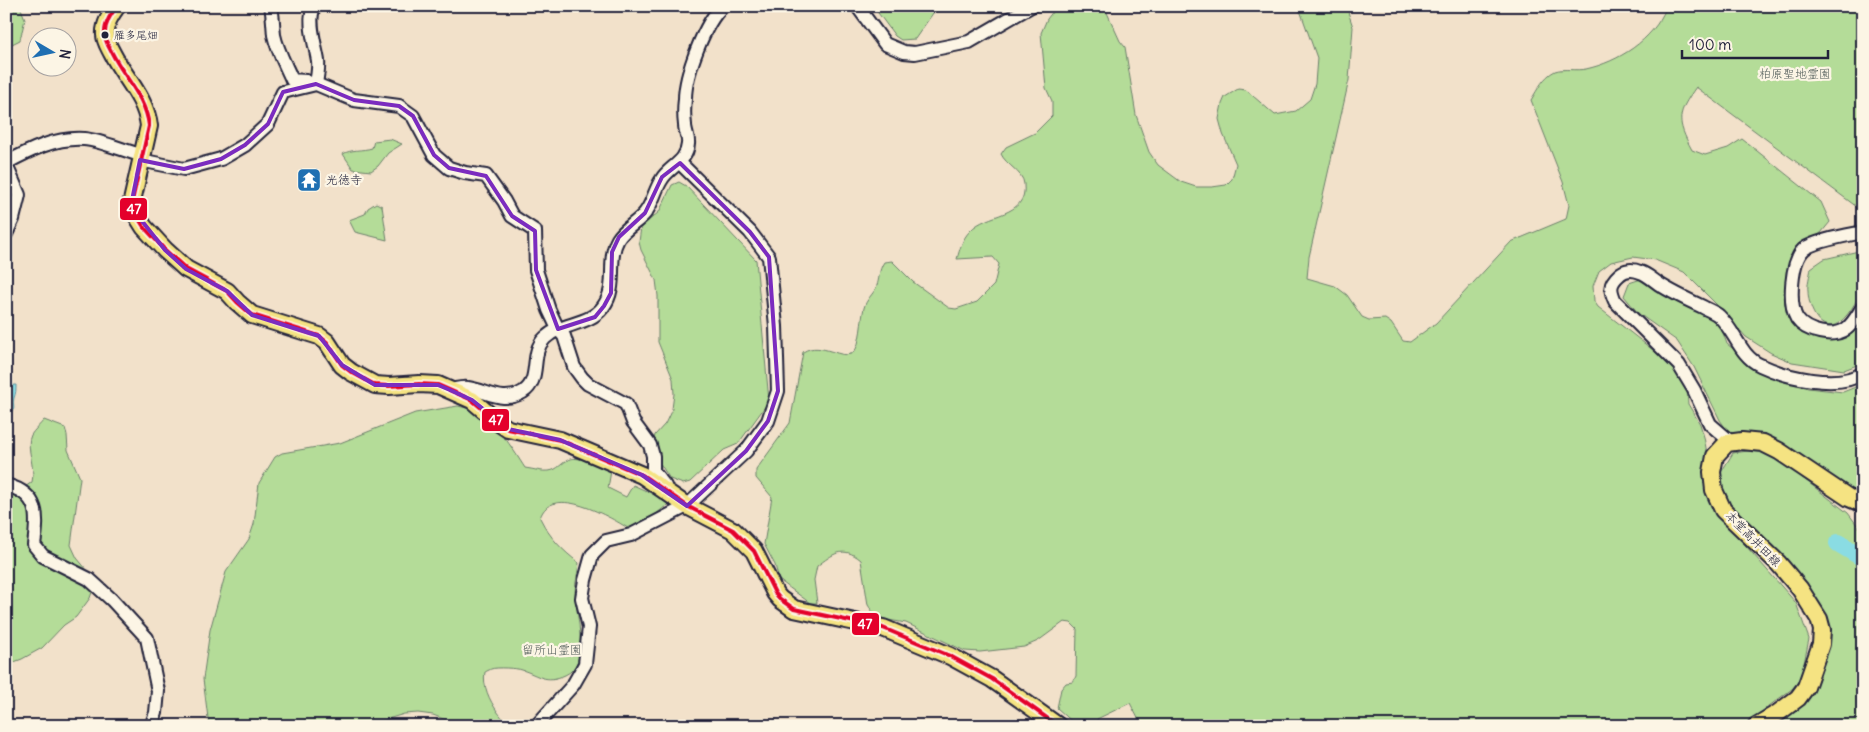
<svg xmlns="http://www.w3.org/2000/svg" width="1869" height="732" viewBox="0 0 1869 732" font-family="Delius,'Klee One',sans-serif">
  <style>
    .green { fill: #b4dc98; stroke: #6b7f6a }
    .water { fill: #8adce3; stroke: #6092a0 }
    .lines { fill: none; stroke-linecap: round; stroke-linejoin: round }
    .river { stroke: #8adce3; stroke-width: 18 }
    .minor-casing { stroke: #22223b; stroke-width: 16 }
    .major-casing { stroke: #22223b; stroke-width: 20 }
    .minor { stroke: #fcf5e5; stroke-width: 12 }
    .major { stroke: #f5e382; stroke-width: 16 }
    .bus-1-casing { stroke: #fcf5e5; stroke-width: 8 }
    .bus-1 { stroke: #e4002b; stroke-width: 4 }
    .marked { fill: none; stroke: #7b2cbf; stroke-width: 4; stroke-linejoin: round }
    .bus-dot { fill: #22223b; stroke: #fcf5e5; stroke-width: 2 }
    .labels { text-anchor: middle; stroke-width: 4.5; stroke-linejoin: round; paint-order: stroke }
    .bus-label { font-size: 11px; fill: #22223b; stroke: #fcf5e5; text-anchor: start }
    .park-label { font-size: 12px; fill: #4e5a57; stroke: #fcf5e5 }
    .poi-label { font-size: 12px; fill: #22223b; stroke: #fcf5e5; text-anchor: start }
    .street-label { font-size: 12px; fill: #22223b; stroke: #fcf5e5 }
    .line-badge { stroke: #fcf5e5; stroke-width: 2 }
    .badge-label { font-size: 14px; text-anchor: middle; font-weight: bold; fill: #fff }
  </style>
  <rect width="100%" height="100%" fill="#f2e1ca"/>
  <filter id="ink" filterUnits="userSpaceOnUse"><feTurbulence type="fractalNoise" baseFrequency=".02" numOctaves="2"/><feDisplacementMap in="SourceGraphic" scale="10" xChannelSelector="R" yChannelSelector="G"/><feConvolveMatrix kernelMatrix="1 2 1 2 8 2 1 2 1" color-interpolation-filters="sRGB"/></filter>
  <g filter="url(#ink)">
    <g class="green">
      <polygon points="6,6 20,6 25,19 20,40 8,46 6,63"/>
      <polygon points="873,6 938,6 915,39 901,40 895,36"/>
      <path d="M1057,6h47l16,35 5,6 11,68 13,37 9,13 23,17 15,5h16l14,-2 6,-6 4,-15 -13,-30 -4,-15 3,-15 3,-7 13,-8 8,1 29,25 21,-4 14,-12 5,-15 2,-26 -16,-45 -5,-5 -5,-2h55l7,21 -4,53 -40,177 -2,21 28,8 12,9 15,22 7,3 16,-1 6,4 12,18 7,1 26,-19 75,-81 55,-23 3,-14 -6,-23 -32,-82c7,-11 12,-23 24,-29 9,-3 21,0 31,-2 32,-7 67,-29 80,-61l-3,-2h200v202l-2,2 -165,-123c-19,27 -20,33 -4,63l13,5 23,-7 14,-9 79,63 9,20 -9,11 -18,12 -5,6 -13,36 4,24 22,21 30,3 22,-21v45l-6,6 -13,5 -52,-8 -21,-9 -25,-16 -24,-27 -38,-38 -29,-12 -22,-3 -22,5 -12,9 -6,15 1,15 4,6 79,62 10,20 1,15 12,20 4,13 14,77 78,89 13,36 -8,39 -9,11 -50,37h-600l-12,-23 -33,16 2,7h-22l-20,-18 4,-19 5,-6 7,-1 3,-6 1,-47 -6,-6 -7,-1 -26,19 -14,6 -44,5 -15,-1 -59,-28 -29,-5 -9,-13 -7,-45c-18,-15 -28,-6 -44,6l-3,14 3,23h-7l-31,-23 -4,-15 -11,-21 8,-47 -16,-19v-8l34,-47 13,-71c18,-12 40,10 51,0 7,-8 7,-33 10,-44 2,-8 9,-14 12,-20 4,-9 2,-17 8,-26l8,-1 21,21 36,26 7,1 21,-7 17,-17 5,-21 -6,-7 -36,2c3,-10 5,-20 13,-28 16,-19 58,-13 54,-47 -1,-12 -18,-19 -23,-30l5,-7 29,-14 17,-17v-15l-6,-13 -5,-55 6,-14z"/>
      <path d="M390,139l12,5 -14,9 -10,13 -7,5 -18,-2 -10,-15c8,-5 19,-3 29,-6l2,-7z"/>
      <polygon points="679,182 686,186 756,260 769,401 738,444 724,450 690,482 683,484 670,479 661,465 653,444 655,435 665,424 672,409 674,394 673,379 658,342 658,296 656,280 641,250 639,242 641,227 659,212 672,185"/>
      <polygon points="376,203 382,206 387,240 355,232 349,220 365,214 368,208"/>
      <path d="M1863,250c0,11 3,28 -1,38 -4,11 -15,32 -27,37 -18,6 -27,-21 -27,-34 -1,-7 2,-16 3,-23l13,-9z"/>
      <polygon points="1644,278 1708,312 1722,330 1727,344 1765,374 1808,388 1843,392 1863,384 1863,497 1779,445 1729,433 1720,420 1694,367 1677,341 1639,314 1624,296 1629,283"/>
      <path d="M458,406c4,1 10,2 15,4 23,10 39,38 52,58 8,1 17,4 24,3 9,-1 13,-9 21,-12 9,-3 35,6 41,12l-3,17 18,9 7,-12 38,17 -20,16 -20,12c-19,-12 -80,-48 -91,-12 10,20 22,32 39,45 -1,10 -4,20 -4,30 1,22 16,71 -10,82 -20,9 -26,0 -43,-5 -5,-2 -26,-3 -31,-1 0,0 -6,3 -6,3 -3,13 5,29 12,39 4,6 8,8 8,15h-43l-29,-11 -15,-2 -14,1 -39,12h-156l-6,-47 7,-49 16,-58 23,-33 5,-15 5,-41 16,-26 7,-4 58,-10 75,-30z"/>
      <path d="M44,420l21,8 2,7 1,15 12,28 -9,67 6,13 15,18 3,7 -5,15 -14,19 -12,8 -22,23 -20,11 -16,6v-185l19,7 7,-5c4,-14 -7,-36 -1,-47 3,-5 9,-10 13,-15z"/>
      <polygon points="1748,451 1771,452 1784,458 1800,476 1848,513 1863,533 1863,726 1772,726 1808,696 1819,605 1723,496 1720,474 1733,453"/>
    </g>
    <path class="water" d="M16,385c0,6 0,7 -2,13 -2,10 4,10 -8,17v-29z"/>
    <g class="lines">
      <polyline class="river" points="1838,543 1863,558"/>
      <defs>
        <g id="minor">
          <path d="M271,6c2,10 2,19 3,29 3,15 12,31 18,45l14,1 5,3"/>
          <path d="M315,6c-9,12 1,41 3,55 1,7 -1,16 -2,23"/>
          <polyline points="857,6 885,44 904,52 915,53 969,42 1031,6"/>
          <polyline points="140,160 184,169 221,159 245,145 268,124 283,92 316,84 354,100 399,106 413,116 434,155 449,168 465,173 486,176 504,201 512,216 535,231 536,270 549,310 558,329 564,336 574,367 582,378 588,384 626,404 633,422 650,445 653,456 653,471 665,486"/>
          <path d="M6,163c24,-13 50,-26 78,-24 15,1 41,12 57,16"/>
          <polyline points="6,165 19,195 13,219 6,234"/>
          <path d="M1863,232c-14,3 -49,9 -59,17 -13,12 -16,55 -7,70 9,13 36,19 49,10 7,-5 12,-15 17,-22"/>
          <path d="M450,390c6,-1 13,-3 18,-2 20,3 35,16 55,4 19,-12 6,-39 22,-54 17,-16 44,-12 58,-31 16,-21 3,-47 15,-68 7,-11 20,-17 27,-26 8,-10 10,-24 17,-34 7,-12 25,-17 26,-35 1,-6 -3,-13 -3,-19 -1,-8 -1,-18 0,-26 0,-24 20,-78 38,-93"/>
          <path d="M1732,443l-22,-19 -16,-34 -15,-25 -64,-64c-5,-11 -6,-17 4,-26 6,-6 14,-6 21,-3 7,2 13,8 19,12 14,9 29,16 44,23 5,3 12,5 16,9 16,15 21,40 41,49 25,12 78,25 103,8"/>
          <path d="M6,485c34,9 32,31 28,60l9,11 46,23 23,21 35,38 11,53 -2,22 -5,13"/>
          <polyline points="536,726 573,685 585,664 589,627 582,598 585,580 592,555 606,541 631,535 687,506 746,451 768,421 778,391 776,326 769,257 750,232 680,163"/>
        </g>
        <g id="major">
          <path d="M117,6c-6,8 -13,18 -12,29 0,6 4,12 7,18 12,24 34,45 37,73l-17,75 2,10 10,16 21,23 21,19 41,22 10,11 15,13 67,21 8,6 15,23 9,7 24,13 14,1 30,-2 19,1 34,15 27,23 9,6 52,11 82,35 45,31 46,24 21,21 21,42 5,6 14,10 89,19 67,28 42,23 66,47"/>
          <polyline points="1756,726 1778,713 1798,698 1806,687 1821,644 1822,630 1819,619 1800,589 1778,563 1723,510 1714,490 1712,472 1715,456 1727,443 1742,441 1763,443 1779,451 1849,498 1863,504"/>
        </g>
      </defs>
      <use href="#minor" class="minor-casing"/>
      <use href="#major" class="major-casing"/>
      <use href="#minor" class="minor"/>
      <use href="#major" class="major"/>
      <defs>
        <path id="bus-1" d="M117,6c-6,8 -13,18 -12,29 0,6 4,12 7,18 12,24 34,45 37,73l-17,75 2,10 10,16 21,23 21,19 41,22 10,11 15,13 67,21 8,6 15,23 9,7 24,13 14,1 30,-2 19,1 34,15 27,23 9,6 52,11 82,35 45,31 46,24 21,21 21,42 5,6 14,10 89,19 67,28 42,23 66,47"/>
      </defs>
      <use href="#bus-1" class="bus-1-casing"/>
      <use href="#bus-1" class="bus-1"/>
    </g>
  </g>
  <path class="marked" d="M316,84l38,16 45,6 14,10 21,39 15,13 37,8 26,40 23,15 1,39 22,59 37,-12 9,-11 7,-13 1,-41 7,-15 26,-24 17,-36 18,-14 70,69 19,25 9,134 -10,30 -22,30 -59,55 -45,-31 -82,-35 -52,-11 -36,-29 -22,-10 -12,-5h-63l-33,-20 -23,-29 -67,-21 -25,-24 -41,-22 -21,-19 -31,-39 -2,-10 8,-41 44,9 37,-10 24,-14 23,-21 15,-32z"/>
  <defs>
    <symbol id="temple-square" viewBox="-11 -11 22 22"><rect x="-9" y="-9" width="18" height="18" rx="4" fill="#1f6fb2" stroke="#fcf5e5"/><path d="M0-6L5-2H3V0L6.5 2.5H4V6H1.5V3h-3V6H-4V2.5H-6.5L-3 0V-2H-5Z" fill="#fff"/></symbol>
  </defs>
  <g fill-rule="evenodd">
    <use href="#temple-square" x="295" y="166" width="28" height="28"/>
  </g>
  <circle class="bus-dot" cx="105" cy="35" r="4.5"/>
  <g class="labels">
    <g class="bus-label">
      <text x="114" y="39">雁多尾畑</text>
    </g>
    <g class="park-label">
      <text x="1795" y="78">柏原聖地霊園</text>
      <text x="552" y="654">留所山霊園</text>
    </g>
    <g class="poi-label">
      <text x="326" y="184">光徳寺</text>
    </g>
    <g class="street-label">
      <text transform="translate(1753 539) rotate(45)" y="4">本堂高井田線</text>
    </g>
  </g>
  <g class="line-badge">
    <rect x="119" y="197" width="29" height="24" rx="5" fill="#e4002b"/>
    <rect x="481" y="408" width="29" height="24" rx="5" fill="#e4002b"/>
    <rect x="851" y="612" width="29" height="24" rx="5" fill="#e4002b"/>
  </g>
  <g class="badge-label">
    <text x="134" y="214">47</text>
    <text x="496" y="425">47</text>
    <text x="865" y="629">47</text>
  </g>
  <rect width="1869" height="732" fill="none" stroke="#fcf5e5" stroke-width="25"/>
  <rect x="12" y="12" width="1844" height="707" fill="none" stroke="#22223b" stroke-width="2" filter="url(#ink)"/>
  <g transform="translate(52 52) rotate(99)"><circle r="24" fill="#fcf5e5" stroke="#a5a1a1"/>
  <path d="M0-4L9 19L0 12L-9 19Z" fill="#1f6fb2"/>
  <text y="-8" font-size="14" font-weight="bold" text-anchor="middle" fill="#22223b">N</text>
  </g>
  <path d="M1682 50v8h146v-8" fill="none" stroke="#22223b" stroke-width="2.5"/>
  <text x="1689" y="50" font-size="15" fill="#22223b" stroke="#fcf5e5" stroke-width="4" paint-order="stroke">100 m</text>
</svg>
